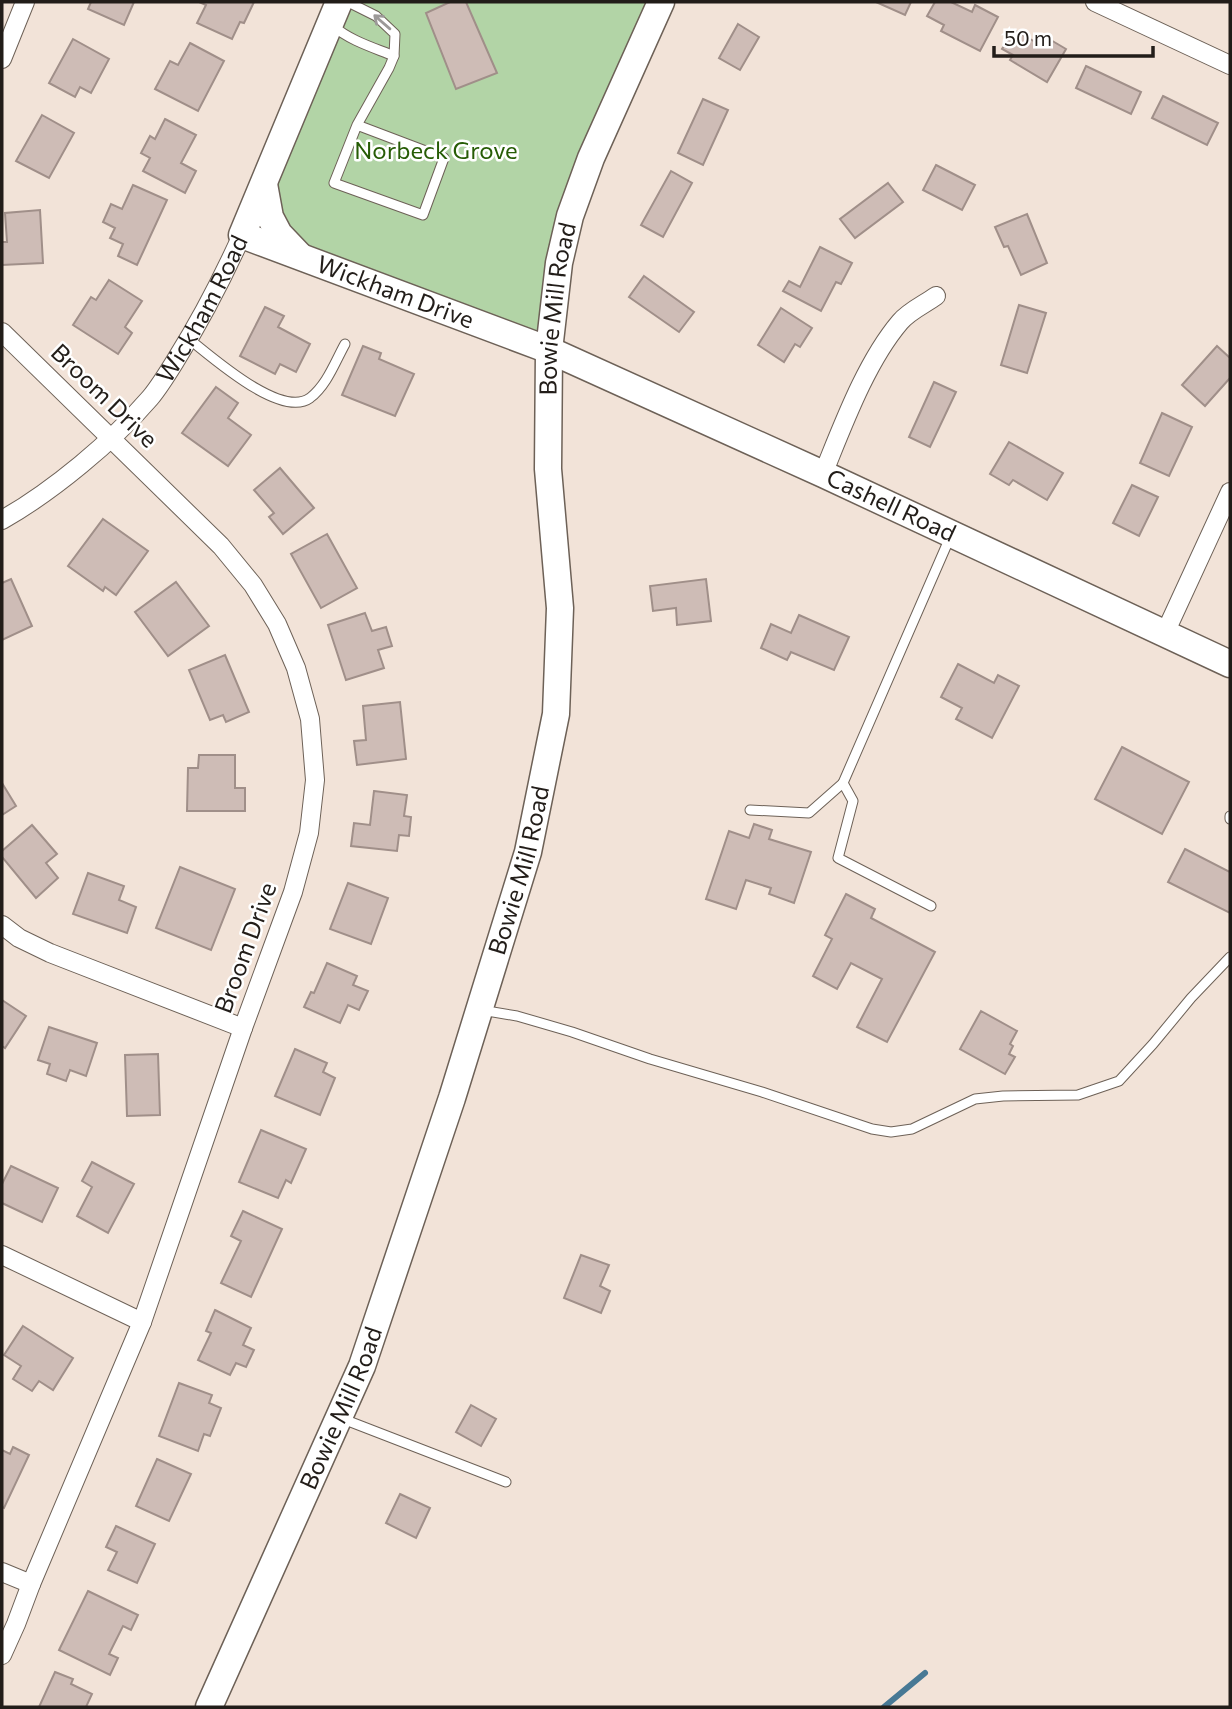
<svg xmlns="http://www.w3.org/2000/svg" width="1232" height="1709" viewBox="0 0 1232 1709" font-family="Commissioner,sans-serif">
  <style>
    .green { fill: #b2d4a6 }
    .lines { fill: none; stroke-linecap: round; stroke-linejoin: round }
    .stream { stroke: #487995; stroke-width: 6 }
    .building { fill: #cebcb6; stroke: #a08f89; stroke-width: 2 }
    .lane-casing { stroke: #6d6157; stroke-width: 11 }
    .street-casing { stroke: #6d6157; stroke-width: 20 }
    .secondary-casing { stroke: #6d6157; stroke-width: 29 }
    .lane { stroke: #fff; stroke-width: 9 }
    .street { stroke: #fff; stroke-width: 18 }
    .secondary { stroke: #fff; stroke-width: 26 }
    .oneway { stroke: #9c9998 }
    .labels { text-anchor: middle; stroke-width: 5; stroke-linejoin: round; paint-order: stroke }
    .park-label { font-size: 24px; fill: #265c05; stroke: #fff }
    .street-label { font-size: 24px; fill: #221d19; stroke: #fff }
  </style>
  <rect width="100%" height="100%" fill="#f2e3d8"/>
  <polygon class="green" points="339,2 661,2 591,158 549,350 242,235"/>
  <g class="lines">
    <polyline class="stream" points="884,1707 925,1673"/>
  </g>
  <g class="building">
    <polygon points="91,2 134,2 124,25 88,9"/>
    <polygon points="199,2 254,2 244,23 240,22 232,39 197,23 206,5"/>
    <polygon points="450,2 466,2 497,73 456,89 426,13"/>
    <polygon points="876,2 911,2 905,15"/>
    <polygon points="935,2 951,2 972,12 975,5 998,17 980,51 941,31 944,25 927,16"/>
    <polygon points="738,24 759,37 740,70 719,58"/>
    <polygon points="1014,30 1039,44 1044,36 1066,49 1047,82 1010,60 1013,55 1002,49"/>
    <polygon points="73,39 109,59 91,93 80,87 75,97 49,83"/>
    <polygon points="190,43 224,61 198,111 155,89 170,61 178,65"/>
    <polygon points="1086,66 1141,92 1131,114 1076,88"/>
    <polygon points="1163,96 1218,123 1207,145 1152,118"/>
    <polygon points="703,99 728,110 703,165 678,153"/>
    <polygon points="42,115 74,133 49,178 16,161"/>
    <polygon points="165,119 196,135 181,163 196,171 185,193 143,171 150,158 141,153 150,136 155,139"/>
    <polygon points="936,165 975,185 962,210 923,190"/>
    <polygon points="671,171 692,183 663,237 641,225"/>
    <polygon points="888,183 903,202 855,238 840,219"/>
    <polygon points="133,185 167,200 137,265 118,256 123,244 110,238 115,228 103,222 111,204 122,209"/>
    <polygon points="40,210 43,263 2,265 2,242 7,242 5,213"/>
    <polygon points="1027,214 1047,263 1021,275 1008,246 1004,247 995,227"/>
    <polygon points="820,247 852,263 841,284 836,282 821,311 783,291 789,281 800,287"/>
    <polygon points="644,276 694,312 679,332 629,297"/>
    <polygon points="109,280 142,301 125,327 132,333 118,354 73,325 91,297 96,300"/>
    <polygon points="1019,305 1046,313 1027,373 1001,365"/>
    <polygon points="265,307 284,316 278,327 310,344 296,372 280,364 275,374 240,356"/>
    <polygon points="781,308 812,328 800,347 795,344 784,362 758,345"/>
    <polygon points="363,346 381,353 379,359 414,374 395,416 342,395"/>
    <polygon points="1217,346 1230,358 1230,378 1205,406 1182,385"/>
    <polygon points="934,382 956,392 930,447 909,437"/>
    <polygon points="216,387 238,403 228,418 251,435 228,466 182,433"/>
    <polygon points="1162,413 1192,427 1169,476 1140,463"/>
    <polygon points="1009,442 1063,473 1047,500 1013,480 1009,485 990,474"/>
    <polygon points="280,468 314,508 283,534 269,517 274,513 254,490"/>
    <polygon points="1132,485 1158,497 1139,536 1113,523"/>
    <polygon points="103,519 148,551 116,595 105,587 103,591 68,566"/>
    <polygon points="327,534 357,588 321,608 291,554"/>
    <polygon points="11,579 32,626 2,640 2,583"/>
    <polygon points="706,579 711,621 677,625 676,608 653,611 650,586"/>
    <polygon points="176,582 209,626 168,656 135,612"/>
    <polygon points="365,613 372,631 386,627 392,646 378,650 384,668 346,680 328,625"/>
    <polygon points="799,615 849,637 834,670 791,652 787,660 761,648 771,624 791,633"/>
    <polygon points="225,655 249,712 226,722 223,715 210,720 189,670"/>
    <polygon points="958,664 994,683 998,675 1019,686 992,738 956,719 962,708 941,697"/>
    <polygon points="400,702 406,759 357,765 354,741 366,740 363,706"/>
    <polygon points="1122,747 1189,782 1162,834 1095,799"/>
    <polygon points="199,755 235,755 235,788 245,788 245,811 187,811 188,768 198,768"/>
    <polygon points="2,783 16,806 2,815"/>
    <polygon points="374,791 407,795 404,816 411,817 409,836 399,835 397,851 351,846 354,823 370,825"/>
    <polygon points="754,824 772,830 769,839 811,852 794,903 769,894 771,888 746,880 736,909 706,899 729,831 749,838"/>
    <polygon points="32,825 57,854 46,863 58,878 36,898 2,857 2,851"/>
    <polygon points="1185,849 1230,872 1230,913 1168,882"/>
    <polygon points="180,867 235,889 211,950 156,928"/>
    <polygon points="88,873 124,886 119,900 136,907 127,933 73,914"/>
    <polygon points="348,883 388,898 371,944 330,929"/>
    <polygon points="846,894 875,909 871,918 935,952 887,1042 857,1027 882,979 851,963 837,989 813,976 832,939 825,935"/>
    <polygon points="327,963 357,976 353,985 368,991 359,1010 348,1005 340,1023 304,1007 311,992 314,993"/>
    <polygon points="2,1000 26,1016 5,1048 2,1046"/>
    <polygon points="981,1011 1017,1031 1010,1044 1013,1046 1009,1054 1015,1057 1005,1074 960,1049"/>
    <polygon points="49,1027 97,1043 86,1076 70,1070 66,1081 47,1074 50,1064 38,1060"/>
    <polygon points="295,1049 327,1063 323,1072 335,1078 320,1115 275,1096"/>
    <polygon points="158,1054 160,1115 127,1116 125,1055"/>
    <polygon points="261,1130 306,1149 291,1183 286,1180 278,1198 239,1182"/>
    <polygon points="92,1162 134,1184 108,1233 77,1216 92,1187 82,1181"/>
    <polygon points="11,1166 58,1188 42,1222 2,1203 2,1184"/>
    <polygon points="243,1211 282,1229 251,1297 221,1283 241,1241 231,1236"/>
    <polygon points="581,1255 609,1265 600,1286 610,1291 601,1313 564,1298"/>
    <polygon points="215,1310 251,1328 243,1345 254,1350 246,1367 236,1363 230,1375 198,1360 211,1333 206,1331"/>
    <polygon points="23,1326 73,1358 53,1390 39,1381 32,1391 13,1379 21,1366 4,1355"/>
    <polygon points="179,1383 212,1395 209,1403 221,1408 210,1436 204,1434 198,1451 159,1436"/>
    <polygon points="471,1405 496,1419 481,1446 456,1432"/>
    <polygon points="13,1447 29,1455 4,1508 2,1507 2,1450 10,1454"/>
    <polygon points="157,1459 191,1474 169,1521 136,1506"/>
    <polygon points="400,1494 430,1508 416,1538 386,1523"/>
    <polygon points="116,1526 155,1544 137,1583 108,1570 117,1552 106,1547"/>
    <polygon points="88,1591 138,1615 131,1630 123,1626 109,1654 118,1658 110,1675 59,1650"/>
    <polygon points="55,1672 73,1679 71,1684 92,1694 86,1707 39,1707"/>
  </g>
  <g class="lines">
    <defs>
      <g id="lane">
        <polyline points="348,2 376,16 395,34 394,56 389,68 357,125 334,183 423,215 444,158 357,125"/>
        <path d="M333,26c18,15 39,21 61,30"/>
        <path d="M189,339c23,18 92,80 121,59 17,-13 25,-36 35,-54"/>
        <polyline points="750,810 809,813 843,783"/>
        <polyline points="1230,816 1230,819"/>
        <polyline points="931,906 838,858 853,801 843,783 951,535"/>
        <polyline points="481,1010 517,1016 572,1032 650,1059 762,1092 872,1129 891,1132 912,1129 975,1099 1003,1096 1078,1095 1119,1081 1153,1044 1191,998 1230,957"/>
        <polyline points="343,1419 506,1482"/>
      </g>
      <g id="street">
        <polyline points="1095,2 1230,65"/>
        <polyline points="2,59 25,2"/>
        <polyline points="2,332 221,546 253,585 277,624 296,668 310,719 315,780 309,833 293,892 243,1028 142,1322 31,1584 16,1624 2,1655"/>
        <path d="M823,474c20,-49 43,-112 77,-152 9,-11 25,-18 36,-26"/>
        <path id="s1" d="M2,520c51,-29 110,-78 148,-122 10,-12 19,-27 27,-40 25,-40 46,-81 65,-123"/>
        <polyline points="1165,633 1230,492"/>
        <polyline points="2,925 19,938 50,953 243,1028"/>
        <polyline points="2,1255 142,1322"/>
        <polyline points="2,1572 31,1584"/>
      </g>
      <g id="secondary">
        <path id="s2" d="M339,2l-97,233 307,115 274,124 407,190"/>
        <polyline points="264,184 270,217 279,234 299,255"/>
        <path id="s3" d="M209,1707l153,-341 90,-268 76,-246 28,-138 4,-106 -12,-139 1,-119 10,-87 11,-47 21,-58 70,-156"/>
      </g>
    </defs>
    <use href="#lane" class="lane-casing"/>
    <use href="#street" class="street-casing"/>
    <use href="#secondary" class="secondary-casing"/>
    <use href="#lane" class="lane"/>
    <use href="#street" class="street"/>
    <use href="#secondary" class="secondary"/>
  </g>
  <defs><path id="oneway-shaft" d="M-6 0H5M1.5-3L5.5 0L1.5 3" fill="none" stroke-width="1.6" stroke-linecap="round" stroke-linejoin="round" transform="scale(1.75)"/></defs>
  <use class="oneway" href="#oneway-shaft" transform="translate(382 22) rotate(-139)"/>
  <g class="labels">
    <g class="park-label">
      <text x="436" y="159">Norbeck Grove</text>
    </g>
    <g class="street-label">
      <text dy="8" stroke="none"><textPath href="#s2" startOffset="416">Wickham Drive</textPath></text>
      <text dy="8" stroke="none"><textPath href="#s1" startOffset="296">Wickham Road</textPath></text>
      <text dy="8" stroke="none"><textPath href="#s3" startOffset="1461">Bowie Mill Road</textPath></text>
      <text transform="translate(104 396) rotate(44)" y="8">Broom Drive</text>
      <text dy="8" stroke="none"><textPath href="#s2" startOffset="956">Cashell Road</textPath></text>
      <text dy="8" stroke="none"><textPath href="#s3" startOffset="894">Bowie Mill Road</textPath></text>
      <text transform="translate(246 948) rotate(-70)" y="8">Broom Drive</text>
      <text dy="8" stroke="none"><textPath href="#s3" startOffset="327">Bowie Mill Road</textPath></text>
    </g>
  </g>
  <rect width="1232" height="1709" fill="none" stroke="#221d19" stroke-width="7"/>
  <path d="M994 46v10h159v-10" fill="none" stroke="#221d19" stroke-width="3.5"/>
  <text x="1004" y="46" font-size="21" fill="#221d19" stroke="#ffffff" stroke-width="5" paint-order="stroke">50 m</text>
</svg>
